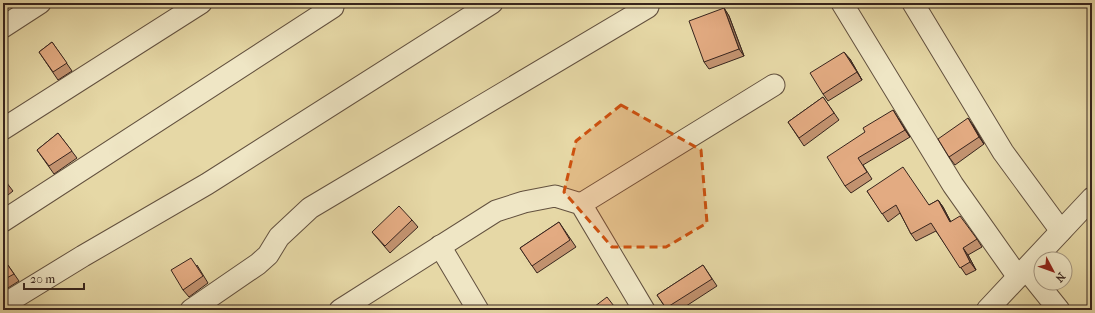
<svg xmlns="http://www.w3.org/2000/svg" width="1095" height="313" viewBox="0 0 1095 313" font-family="'IM FELL French Canon',serif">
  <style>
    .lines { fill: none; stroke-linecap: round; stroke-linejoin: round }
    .minor-casing { stroke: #63513f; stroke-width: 23 }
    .minor { stroke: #efe6c5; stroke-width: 21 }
    .wall { fill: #c39370; stroke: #37241d }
    .shaded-wall { fill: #9f785b; stroke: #37241d }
    .building { fill: #e3ab82; stroke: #37241d }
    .marked { fill: #cd510f; fill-opacity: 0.2; stroke: #cd510f; stroke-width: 3; stroke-dasharray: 8 5; stroke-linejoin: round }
  </style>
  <rect width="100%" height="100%" fill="#e6d8a6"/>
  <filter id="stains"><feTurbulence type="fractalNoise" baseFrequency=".005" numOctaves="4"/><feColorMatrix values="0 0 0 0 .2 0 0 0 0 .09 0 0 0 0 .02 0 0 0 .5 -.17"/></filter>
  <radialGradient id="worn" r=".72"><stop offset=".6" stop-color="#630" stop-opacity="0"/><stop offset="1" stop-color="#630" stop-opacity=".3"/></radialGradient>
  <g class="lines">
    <defs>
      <g id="minor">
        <polyline points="842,3 953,185 1018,277"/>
        <polyline points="913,3 1003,152 1061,231"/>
        <polyline points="3,27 40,3"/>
        <polyline points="3,129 201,3"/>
        <polyline points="581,204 774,85"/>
        <polyline points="3,221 333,7"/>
        <polyline points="440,246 478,310"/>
        <polyline points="1026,269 1059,310"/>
        <polyline points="3,305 83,256 207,184 492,3"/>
        <polyline points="191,310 258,264 268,255 279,237 310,208 648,7"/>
        <polyline points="340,310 496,211 524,202 555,196 581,204 644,310"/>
        <polyline points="987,310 1092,198"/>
      </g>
    </defs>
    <use href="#minor" class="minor-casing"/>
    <use href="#minor" class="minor"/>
  </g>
  <g class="wall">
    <polygon points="724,8 729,16 744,56 709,69 704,62"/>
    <polygon points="52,42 72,71 58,80 39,52"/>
    <polygon points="850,59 862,80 828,101 823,94"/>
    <polygon points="823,97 839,120 804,146 788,122"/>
    <polygon points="898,118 910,137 863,165 872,179 851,193 845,186 865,132"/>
    <polygon points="973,125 984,144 955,165 949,157"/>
    <polygon points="58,133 77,158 54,174 37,150"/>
    <polygon points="3,178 13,191 3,199"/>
    <polygon points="867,191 929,205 938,200 943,207 951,222 977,239 982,247 968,255 976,270 966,275 936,231 916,241 911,234 900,213 888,222"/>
    <polygon points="412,220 418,227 390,253 372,232"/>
    <polygon points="559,222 576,247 537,273 520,248"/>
    <polygon points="3,258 19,281 3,291"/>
    <polygon points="197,265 208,283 189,297 183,290"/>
    <polygon points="703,265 717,286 680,310 667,310 657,295"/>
  </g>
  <g class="shaded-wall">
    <polygon points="724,8 729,16 744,56 739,49"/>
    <polygon points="844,52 850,59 862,80 857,72"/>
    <polygon points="893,110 898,118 910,137 905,130"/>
    <polygon points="968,118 973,125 984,144 979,137"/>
    <polygon points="938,200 943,207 955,230 950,222"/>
    <polygon points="963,248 968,255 976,270 970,262"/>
  </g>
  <g class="building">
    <polygon points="724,8 739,49 704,62 689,21"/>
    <polygon points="52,42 67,63 53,72 39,52"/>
    <polygon points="844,52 857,72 823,94 810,73"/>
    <polygon points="823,97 834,113 799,138 788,122"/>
    <polygon points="893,110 905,130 858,158 867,172 845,186 827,157 865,132 863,128"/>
    <polygon points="968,118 979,137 949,157 938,139"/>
    <polygon points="58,133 72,151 49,166 37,150"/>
    <polygon points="903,167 929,205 938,200 950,222 960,216 977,239 963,248 970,262 960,268 931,223 911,234 896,205 882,214 867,191"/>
    <polygon points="3,178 8,184 3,187"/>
    <polygon points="399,206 412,220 385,246 372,232"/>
    <polygon points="559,222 570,240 532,266 520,248"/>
    <polygon points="3,258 14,274 3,280"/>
    <polygon points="191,258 203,276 183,290 171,270"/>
    <polygon points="703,265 712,279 666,308 657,295"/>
    <polygon points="607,297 617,310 590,310"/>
  </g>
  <path class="marked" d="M621,105l80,45 6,73 -41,24h-54l-48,-55 12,-51z"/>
  <rect width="1095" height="313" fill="none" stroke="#e6d8a6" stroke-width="16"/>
  <rect x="4" y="4" width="1087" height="305" fill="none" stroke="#37241d" stroke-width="2"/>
  <rect x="8" y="8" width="1079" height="297" fill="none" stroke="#37241d"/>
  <g transform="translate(1053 271) rotate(131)"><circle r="19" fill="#efe6c5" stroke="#a59882"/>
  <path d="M0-3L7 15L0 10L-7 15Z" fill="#8f2418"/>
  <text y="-6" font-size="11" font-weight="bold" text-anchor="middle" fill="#37241d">N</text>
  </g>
  <path d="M24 283v6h60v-6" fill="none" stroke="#37241d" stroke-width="2"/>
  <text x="30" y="283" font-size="12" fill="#37241d" stroke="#efe6c5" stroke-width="3" paint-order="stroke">20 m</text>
  <rect width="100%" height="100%" filter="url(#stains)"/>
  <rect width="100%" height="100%" fill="url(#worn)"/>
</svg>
